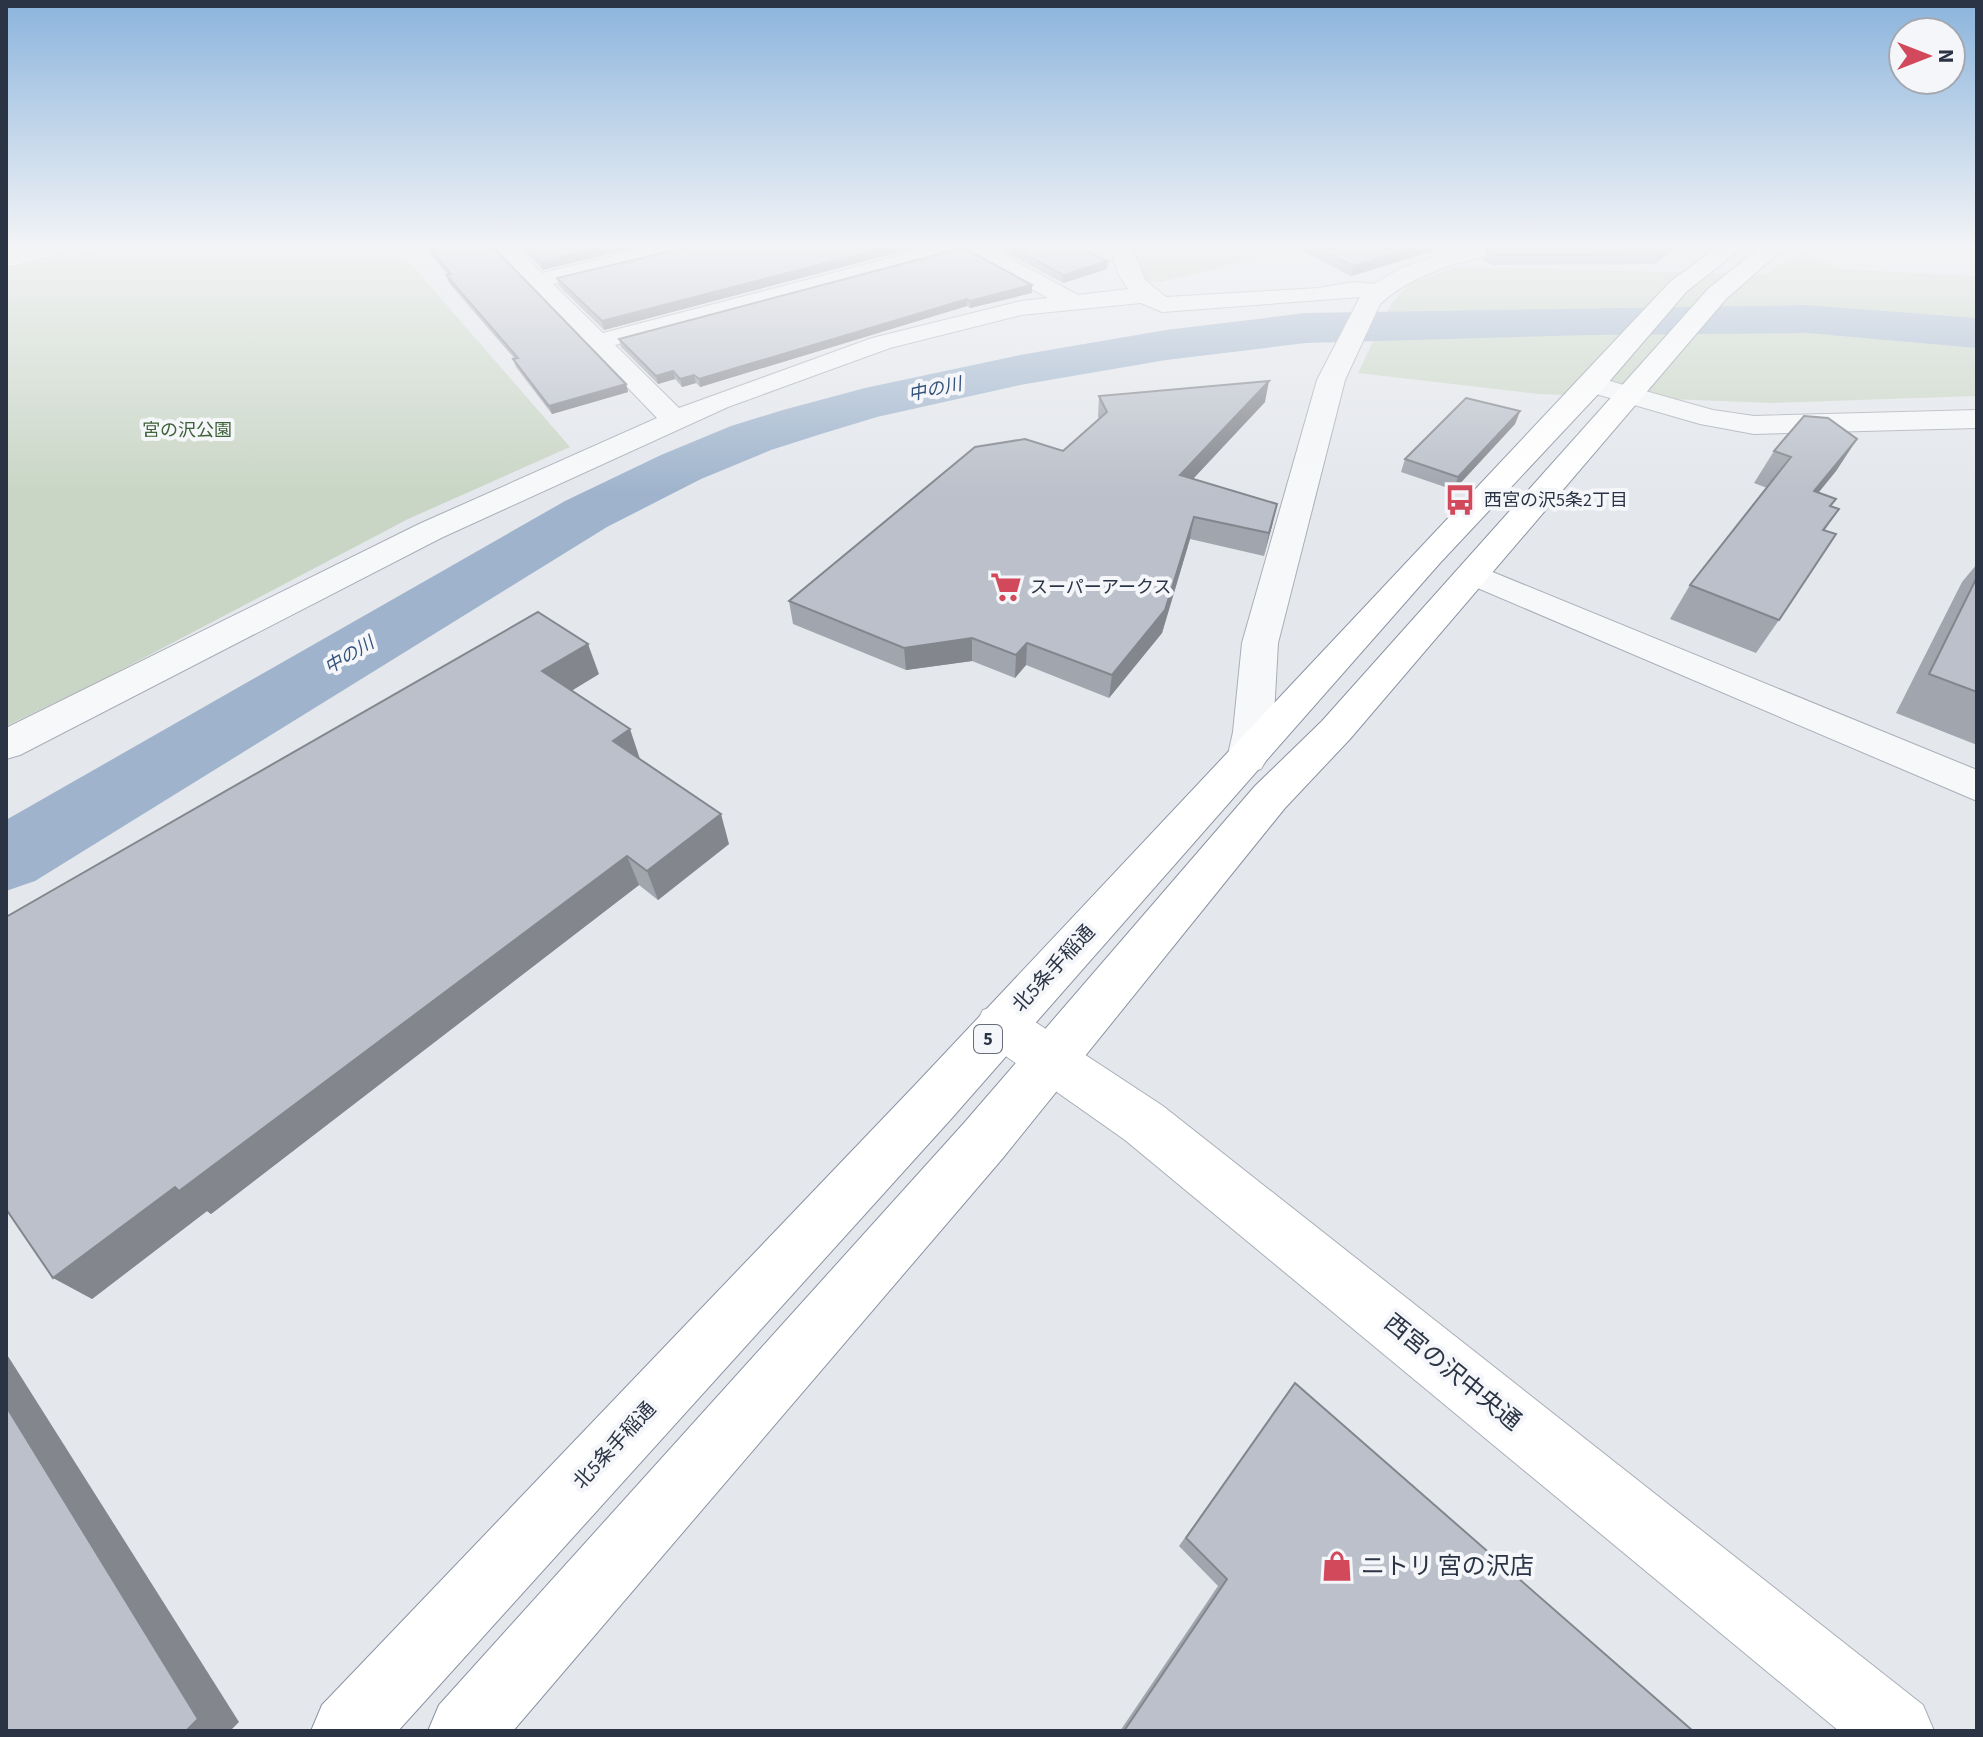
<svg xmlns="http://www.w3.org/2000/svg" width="1983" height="1737" viewBox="0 0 1983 1737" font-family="'Source Sans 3','Noto Sans JP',sans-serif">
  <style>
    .green { fill: #c9d6c5 }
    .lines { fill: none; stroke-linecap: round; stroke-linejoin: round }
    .river { fill: #9fb4cc; fill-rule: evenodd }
    .street-casing { stroke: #a9aeb7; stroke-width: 2 }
    .secondary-casing { stroke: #a9aeb7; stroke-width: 2 }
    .highway-casing { stroke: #8b94a3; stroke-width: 2 }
    .street { fill: #f7f8fa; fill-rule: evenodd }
    .secondary { fill: #fff; fill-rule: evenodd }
    .highway { fill: #fff; fill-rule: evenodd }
    .wall { fill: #a1a5ae }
    .shaded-wall { fill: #83868d }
    .building { fill: #bbc0ca; stroke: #83868d; stroke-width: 2 }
    .labels { text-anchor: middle; stroke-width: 8; stroke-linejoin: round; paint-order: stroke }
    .far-water-label { font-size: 18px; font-style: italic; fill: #34527a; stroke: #f4f6f9 }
    .far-park-label { font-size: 18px; fill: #3f6138; stroke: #f4f6f9 }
    .far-poi-label { font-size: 18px; fill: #2b3445; stroke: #f4f6f9; text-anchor: start }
    .shield { fill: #f4f6f9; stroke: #676e7b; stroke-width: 2 }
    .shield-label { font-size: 18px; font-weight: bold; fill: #2b3445 }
    .street-label { font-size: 20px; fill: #2b3445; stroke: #f4f6f9 }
    .near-street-label { font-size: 24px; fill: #2b3445; stroke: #f4f6f9 }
    .near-poi-label { font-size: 24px; fill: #2b3445; stroke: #f4f6f9; text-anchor: start }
  </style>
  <rect width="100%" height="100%" fill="#e4e7ec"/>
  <g class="green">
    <polygon points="105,248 397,248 570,447 408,519 98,682 6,726 6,269"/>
    <polygon points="1133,248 1266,248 1260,258 1160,282 1144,280"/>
    <polygon points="1801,251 1842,269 1977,276 1977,396 1772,403 1540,394 1358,373 1391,304 1410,283 1455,267 1765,274"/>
  </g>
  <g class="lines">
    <polygon class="river" points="1808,305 1977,318 1977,348 1808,333 1589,335 1306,343 1166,360 1020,385 877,417 821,434 771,450 701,479 607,527 35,881 6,891 6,820 565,501 661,455 731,426 783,410 865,388 1020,355 1166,330 1306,313"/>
    <defs>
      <g id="street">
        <polygon points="27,248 70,248 67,253 6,267 6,253"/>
        <path d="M493,248h24l25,25 105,-25h42l-3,5 -133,31 50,49 325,-85h63l87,47 50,-6 -9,-14 -9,-27h22l13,32 21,17 153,-9 34,-6 21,2 27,-16 49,-17 51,-3 -3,5c-43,10 -85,21 -118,51l-35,76 -67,263 -5,89 -6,27 -6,10 -14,4 -14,-4 -6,-10 6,-27 9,-89 75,-263 43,-83 -198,15 -21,-9 -120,12 -131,33 -162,59 -287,131 -421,217 -14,4v-31l413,-204 238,-106zM964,252l84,46 -27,3 -149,37 -193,70 -64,-63z"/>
        <polygon points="1592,376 1713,410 1754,416 1977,410 1977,428 1754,434 1700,424 1582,390 1578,384 1582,378"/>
        <polygon points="1473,564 1977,770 1977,801 1461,581 1456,574 1461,567"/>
      </g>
      <polygon id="secondary" points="1000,1004 1017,1010 1163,1106 1923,1705 1934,1731 1839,1731 1125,1140 983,1040 975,1025 983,1010"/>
      <g id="highway">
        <polygon points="1716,248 1742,248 1687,291 1602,390 1440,563 951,1119 398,1731 311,1731 322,1705 915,1085 1671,281"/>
        <polygon points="1759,248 1784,248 1726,299 1350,739 1285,808 1002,1159 513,1731 428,1731 439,1705 964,1123 1255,786 1322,721 1708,289"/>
      </g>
    </defs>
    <use href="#street" class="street-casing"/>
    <use href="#secondary" class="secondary-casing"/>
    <use href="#highway" class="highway-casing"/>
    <use href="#street" class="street"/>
    <use href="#secondary" class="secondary"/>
    <use href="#highway" class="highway"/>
  </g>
  <g class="wall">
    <polygon points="429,248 626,384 628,392 552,414 516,367 513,359 514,358 449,283 446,275 448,275 431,255"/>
    <polygon points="522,248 632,248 543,270"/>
    <polygon points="684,248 915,248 604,330 559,286 557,278"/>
    <polygon points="962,248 1032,293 970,308 967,306 700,387 696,383 682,387 675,379 658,384 621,347 619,339"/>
    <polygon points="998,248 1080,248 1108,261 1107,269 1063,283"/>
    <polygon points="1296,248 1443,248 1351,276"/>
    <polygon points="1492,248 1674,248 1654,264 1492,265 1483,260 1486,250"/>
    <polygon points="1099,396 1265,402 1193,479 1277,504 1264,556 1190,539 1162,633 1109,698 1026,665 1015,678 972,661 906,670 793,624 789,601 1063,451 1099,419 1098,417"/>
    <polygon points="1520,411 1515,424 1454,490 1401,472 1405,459"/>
    <polygon points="1857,439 1836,471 1818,493 1831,506 1839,509 1825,530 1779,620 1756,653 1670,619 1690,585 1767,488 1754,483 1774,451"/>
    <polygon points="1977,564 1977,745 1896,713 1962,582"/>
    <polygon points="599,674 572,690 640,759 729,844 658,900 639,885 211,1214 207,1211 92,1299 6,917"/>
    <polygon points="1295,1383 1693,1731 1120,1731 1218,1586 1179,1546"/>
  </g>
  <g class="shaded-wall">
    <polygon points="597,248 632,248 543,270 541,262"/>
    <polygon points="884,248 915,248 604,330 602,321"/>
    <polygon points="1413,248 1443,248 1351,276 1354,266"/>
    <polygon points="1666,248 1674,248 1654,264 1658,254"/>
    <polygon points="1108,261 1107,269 1063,283 1063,275"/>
    <polygon points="1032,285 1032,293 970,308 970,301"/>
    <polygon points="967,299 967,306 700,387 699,379"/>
    <polygon points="673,371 675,379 658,384 656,376"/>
    <polygon points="694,375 696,383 682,387 680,379"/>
    <polygon points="1269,381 1265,402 1176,497 1180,475"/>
    <polygon points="626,384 628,392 552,414 549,406"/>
    <polygon points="1520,411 1515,424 1454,490 1458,477"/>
    <polygon points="1857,439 1836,471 1793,524 1814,491"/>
    <polygon points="1277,504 1272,526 1264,556 1269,533"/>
    <polygon points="1194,517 1190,539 1162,633 1109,698 1112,675"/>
    <polygon points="972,638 972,661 906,670 904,648"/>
    <polygon points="1027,643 1026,665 1015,678 1016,655"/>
    <polygon points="588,644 599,674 555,701 542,671"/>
    <polygon points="630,729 640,759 613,741"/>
    <polygon points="721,814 729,844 658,900 647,871"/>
    <polygon points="627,856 639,885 211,1214 207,1211 92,1299 53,1278 175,1187"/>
    <polygon points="6,1353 239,1722 230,1731 186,1731 6,1406"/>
  </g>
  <g class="building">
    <polygon points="429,248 494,248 626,384 549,406 513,359 518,358 446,275 451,274"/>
    <polygon points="527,248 597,248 541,262"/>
    <polygon points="684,248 884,248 602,321 557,278"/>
    <polygon points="962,248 964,248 1032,285 970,301 967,299 699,379 694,375 680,379 673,371 656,376 619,339"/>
    <polygon points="1013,248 1080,248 1108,261 1063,275"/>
    <polygon points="1317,248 1413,248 1354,266"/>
    <polygon points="1492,248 1666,248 1658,254 1495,255 1486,250"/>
    <polygon points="1269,381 1180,475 1277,504 1269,533 1194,517 1165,610 1112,675 1027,643 1016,655 972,638 904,648 789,601 975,447 1025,439 1063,451 1107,412 1099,396"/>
    <polygon points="1466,398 1520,411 1458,477 1405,459"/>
    <polygon points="1804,416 1828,418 1857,439 1814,491 1836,499 1830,506 1839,509 1823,530 1836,534 1779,620 1690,585 1791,457 1774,451"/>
    <polygon points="1977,577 1977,692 1929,674"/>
    <polygon points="538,612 588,644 542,671 630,729 613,741 721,814 647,871 627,856 179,1191 175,1187 53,1278 6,1209 6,917"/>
    <polygon points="1295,1383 1693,1731 1124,1731 1227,1579 1186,1538"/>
    <polygon points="6,1406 198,1719 186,1731 6,1731"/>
  </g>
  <linearGradient id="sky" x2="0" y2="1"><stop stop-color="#8bb4dd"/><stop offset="0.5" stop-color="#f3f4f6"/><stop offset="1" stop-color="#f3f4f6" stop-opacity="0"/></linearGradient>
  <rect width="1983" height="492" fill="url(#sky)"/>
  <defs>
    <symbol id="bus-bare" viewBox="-9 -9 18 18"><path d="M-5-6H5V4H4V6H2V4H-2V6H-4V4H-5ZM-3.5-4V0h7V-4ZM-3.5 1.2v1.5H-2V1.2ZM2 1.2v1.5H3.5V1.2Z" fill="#d1495b" stroke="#f4f6f9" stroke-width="2.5" paint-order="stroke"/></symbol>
    <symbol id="supermarket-bare" viewBox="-9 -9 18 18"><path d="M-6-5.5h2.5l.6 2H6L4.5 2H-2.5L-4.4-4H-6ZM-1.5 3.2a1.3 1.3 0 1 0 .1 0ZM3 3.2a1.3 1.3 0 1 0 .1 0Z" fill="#d1495b" stroke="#f4f6f9" stroke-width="2.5" paint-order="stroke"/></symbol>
    <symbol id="shop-bare" viewBox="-9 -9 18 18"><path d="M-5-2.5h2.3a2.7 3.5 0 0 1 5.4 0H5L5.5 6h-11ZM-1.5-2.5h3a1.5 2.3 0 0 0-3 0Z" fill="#d1495b" stroke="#f4f6f9" stroke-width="2.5" paint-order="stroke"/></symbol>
  </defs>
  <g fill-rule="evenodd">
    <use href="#bus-bare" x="1438" y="478" width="44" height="44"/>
    <use href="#supermarket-bare" x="984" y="565" width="44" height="44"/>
    <use href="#shop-bare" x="1315" y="1544" width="44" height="44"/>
  </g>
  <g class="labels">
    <g class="far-water-label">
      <text transform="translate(935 389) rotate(-12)" y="6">中の川</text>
      <text transform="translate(349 655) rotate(-31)" y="6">中の川</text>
    </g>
    <g class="far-park-label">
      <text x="187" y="436">宮の沢公園</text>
    </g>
    <g class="far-poi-label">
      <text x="1484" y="506">西宮の沢5条2丁目</text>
      <text x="1030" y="593">スーパーアークス</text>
    </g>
    <rect class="shield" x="974" y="1025" width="28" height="28" rx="6"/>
    <g class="shield-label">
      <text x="988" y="1045">5</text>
    </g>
    <g class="street-label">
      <text transform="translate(1053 968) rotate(-47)" y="7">北5条手稲通</text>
      <text transform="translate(614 1445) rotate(-47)" y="7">北5条手稲通</text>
    </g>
    <g class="near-street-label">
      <text transform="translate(1453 1372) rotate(39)" y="8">西宮の沢中央通</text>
    </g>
    <g class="near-poi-label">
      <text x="1361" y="1574">ニトリ 宮の沢店</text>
    </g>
  </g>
  <rect width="1983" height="1737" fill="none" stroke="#2b3445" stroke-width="16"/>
  <g transform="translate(1927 56) rotate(90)"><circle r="38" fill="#f4f6f9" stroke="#a4a8b1" stroke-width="2"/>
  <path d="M0-6L14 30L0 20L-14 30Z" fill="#d1495b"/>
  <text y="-12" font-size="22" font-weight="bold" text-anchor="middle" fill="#2b3445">N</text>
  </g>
</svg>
